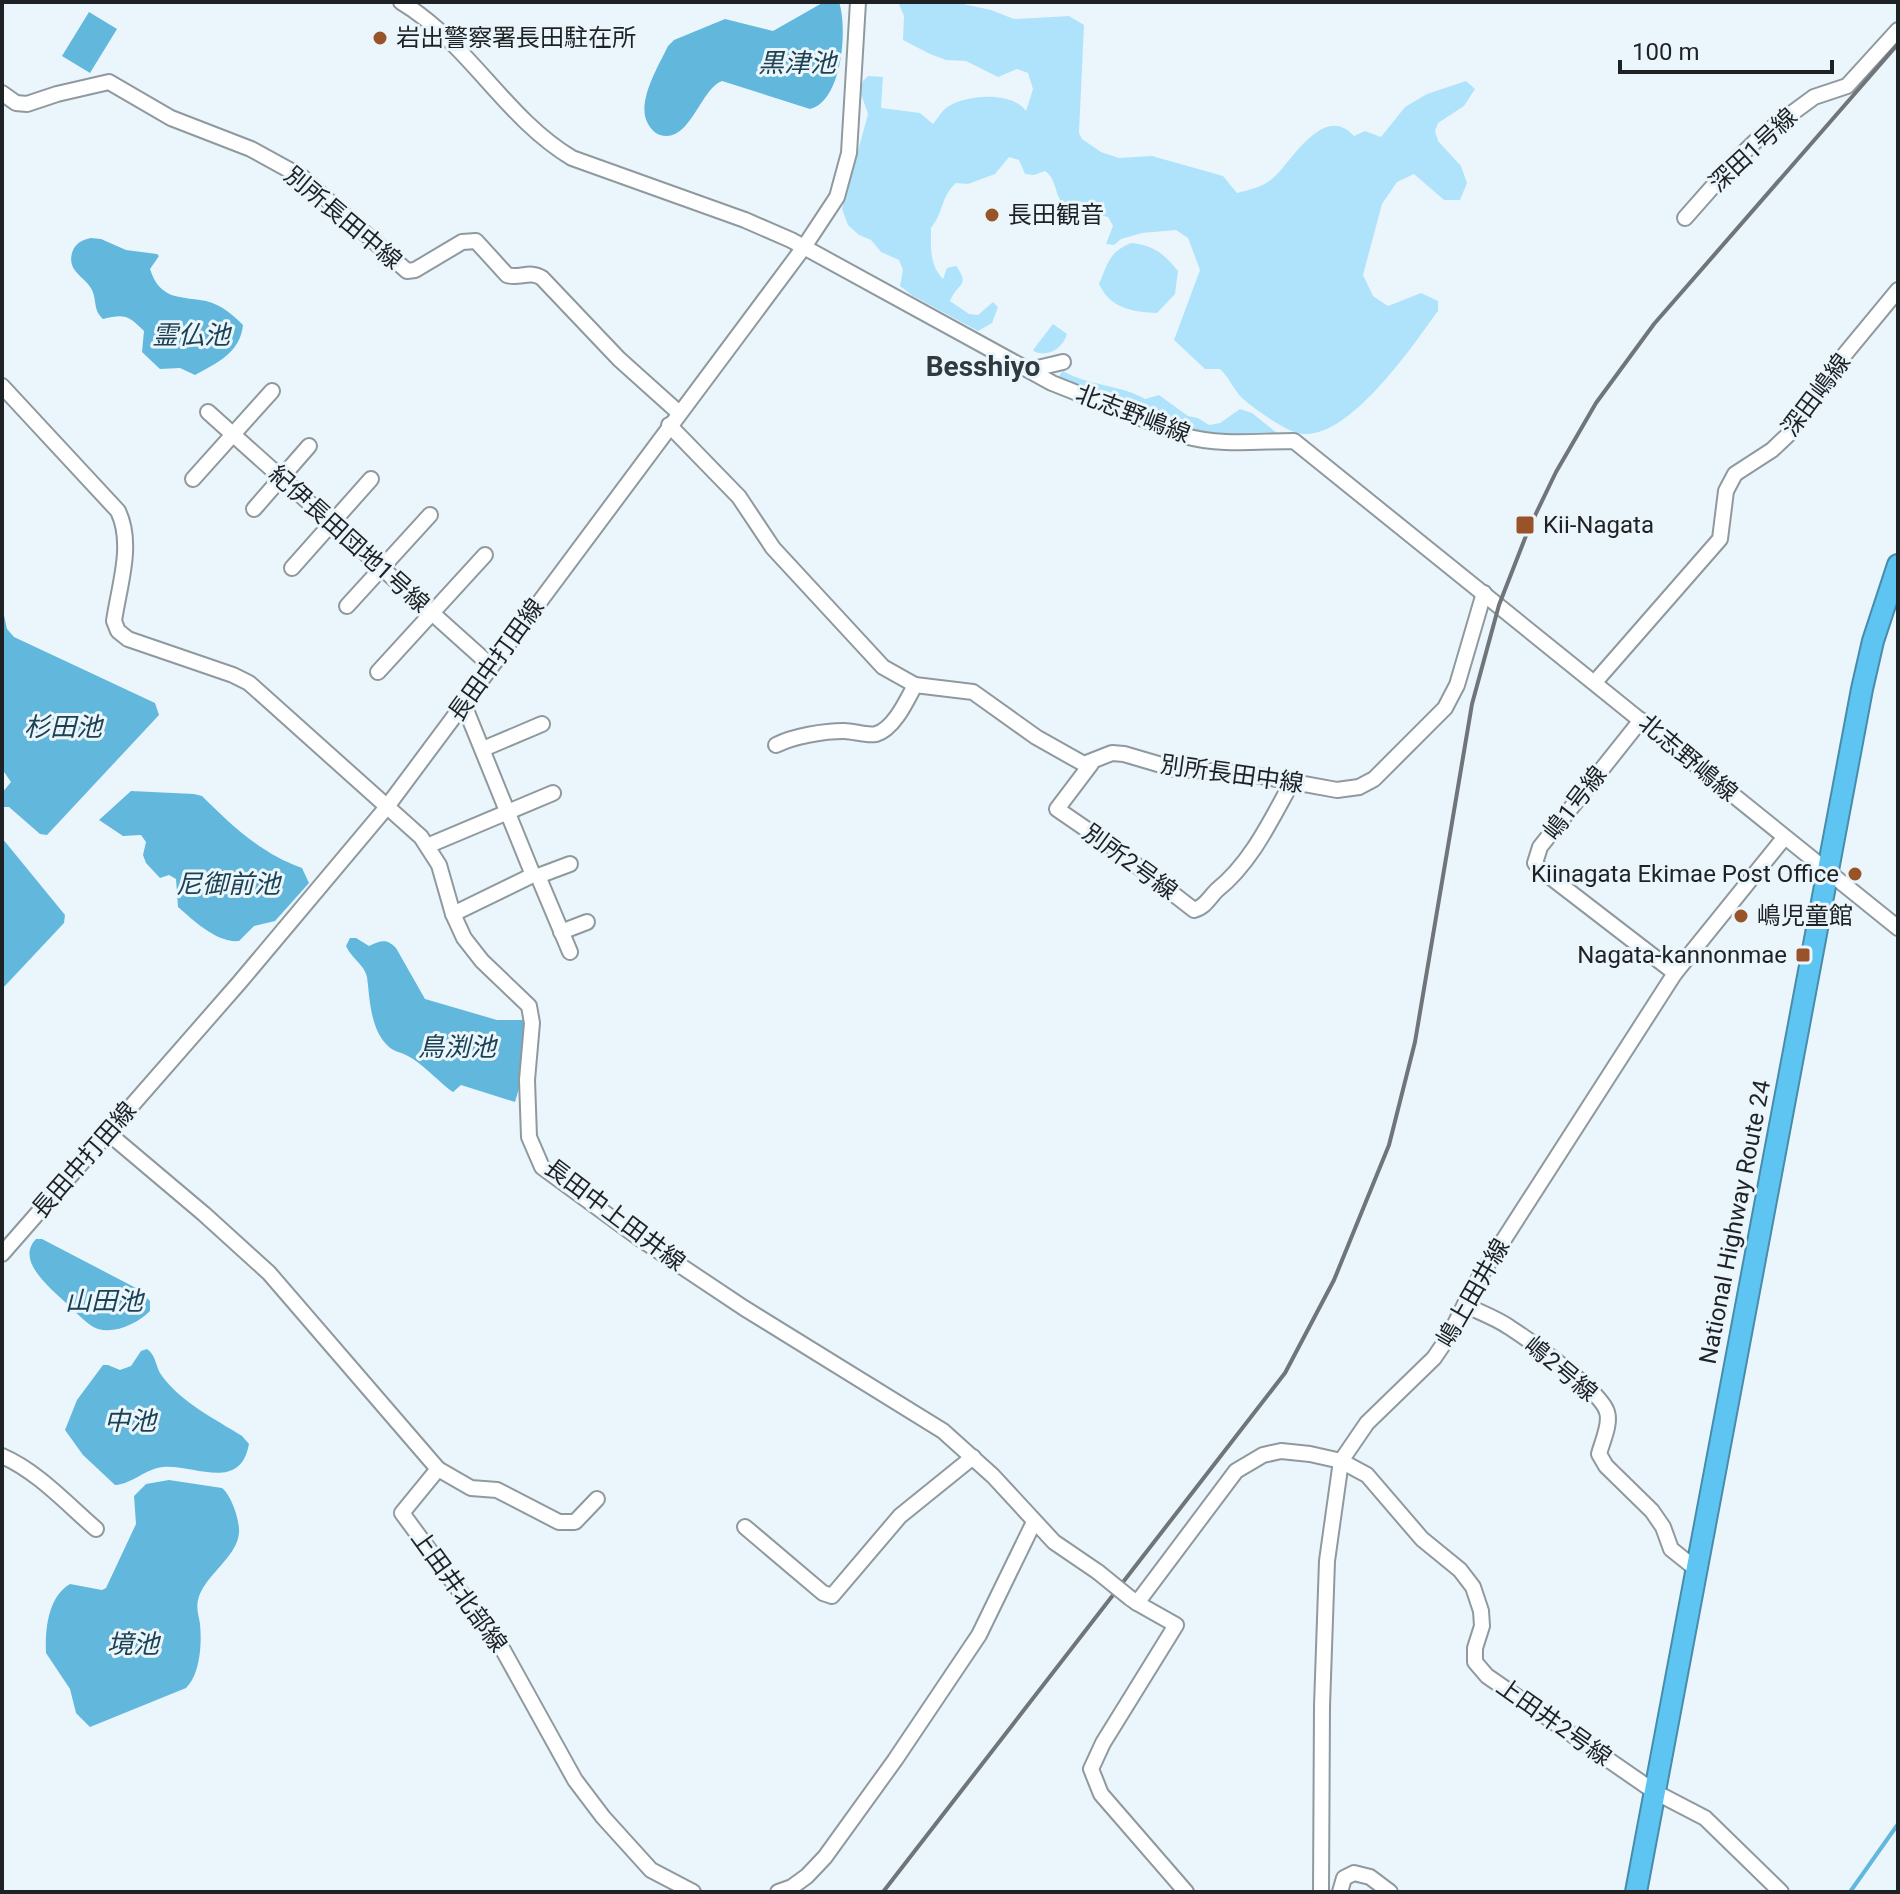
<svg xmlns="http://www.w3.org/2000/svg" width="1900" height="1894" viewBox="0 0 1900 1894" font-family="Roboto,'Noto Sans JP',sans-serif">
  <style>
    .green { fill: #afe3fc }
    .water { fill: #62b7dd }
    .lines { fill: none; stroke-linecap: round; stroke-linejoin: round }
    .stream { stroke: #62b7dd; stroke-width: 4 }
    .minor-casing { stroke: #8f999e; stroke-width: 18 }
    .highway-casing { stroke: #488cab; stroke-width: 24 }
    .minor { stroke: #fff; stroke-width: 14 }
    .highway { stroke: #5ec5f3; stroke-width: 20 }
    .rail { stroke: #6f7579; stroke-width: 4 }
    .minor-bridge-casing { stroke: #8f999e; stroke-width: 18; stroke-linecap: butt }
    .minor-bridge { stroke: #fff; stroke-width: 14 }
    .poi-dot { fill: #985328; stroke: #ebf6fc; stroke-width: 3 }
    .labels { text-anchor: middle; stroke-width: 6; stroke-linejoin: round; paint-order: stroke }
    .poi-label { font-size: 24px; fill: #1f2224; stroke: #ebf6fc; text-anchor: start }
    .street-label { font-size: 24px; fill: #1f2224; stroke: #ebf6fc }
    .water-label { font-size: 26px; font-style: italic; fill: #1c4152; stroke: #ebf6fc }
    .quarter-label { font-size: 28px; font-weight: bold; fill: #30393d; stroke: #ebf6fc }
  </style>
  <rect width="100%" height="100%" fill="#ebf6fc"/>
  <g class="green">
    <path d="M898,2h56l37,8 23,9 55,-3 15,9 -5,108 3,6 19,13 18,6 33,-2 71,20 14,17c12,-3 25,-6 35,-14 20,-17 51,-77 82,-43l11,-5 16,6 24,-30 22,-13 39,-13 9,8 -11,17 -26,17 -3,8 3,10 23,25 6,17 -7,17h-16l-30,-26 -17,8 -15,22 -19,71 10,21 15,10 33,-13 17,8v10c-25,34 -95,139 -144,121 -17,-7 -38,-22 -52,-34 -9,-9 -13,-21 -22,-29h-15l-31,-29 26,-70 -12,-32 -12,-8 -34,3 -21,6 -7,6 -8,-1 7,-18 -5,-9 -20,-5 -9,-7h-15c-10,-10 -7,-26 -19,-34l-11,4 -9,-1 -6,-14 -10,-3 -14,17 -27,10 -12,-1c-15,13 -13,31 -25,45 0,19 -2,36 12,51l4,-11 9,-2c15,20 1,17 -6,35l19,13 9,1 15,-13 5,5 -6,16 -14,8 -65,-35 -13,-10 3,-16 -4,-10 -18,-8 -10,-12 -12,-5 -11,-10 -6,-16 26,-95 -8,-23 3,-10 5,-5 15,1 -2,31 39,5 13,11c4,-5 8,-12 13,-16 19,-14 66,-17 80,3l7,-22 -5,-16 -11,-4 -19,8 -32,-16 -20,-1 -16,-6 -27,-14 1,-24z"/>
    <path d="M1131,243c23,2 33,11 47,28l-3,23 -18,19c-25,-1 -47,-5 -58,-29 9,-21 10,-32 32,-41z"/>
    <path d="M1053,324l14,10c-4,14 -18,23 -32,18l-2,-2z"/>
    <path d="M1063,371c26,15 59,14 82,28l14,-4 29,21 10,2 11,7 11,-2 20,-14 12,4 25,20 -38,5 -50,-6 -126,-51 -4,-5z"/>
  </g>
  <g class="water">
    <path d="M824,2h15c9,27 3,99 -29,107l-88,-28c-22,8 -32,63 -62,54 -8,-3 -13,-11 -15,-19 -4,-22 14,-51 23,-70l6,-6 51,-21 48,12z"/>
    <polygon points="89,12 117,29 90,73 62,56"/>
    <path d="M91,238l10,1 25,11 31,4 2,2 -9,13c10,32 31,27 56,32 16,4 26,13 37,24 -3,28 -26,38 -48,50l-15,-7 -20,1 -18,-17 2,-21c-16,-16 -20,-17 -41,-12 -10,-9 -6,-18 -11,-29 -7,-14 -25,-18 -20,-37 3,-10 10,-13 19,-15z"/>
    <polygon points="2,606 7,629 14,637 155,703 159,715 47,835 40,834 9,807 2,807 2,793 11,782 2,769"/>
    <path d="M131,791l63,3 8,2c30,30 60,58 100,72l7,15 -34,38 -21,5 -15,15c-22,2 -45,-20 -61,-34l-2,-28 -7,-4 -9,3 -14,-15 -3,-8 3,-13 -5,-7 -18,1 -24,-16z"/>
    <polygon points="2,838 65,915 64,923 2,989"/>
    <path d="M350,938h6l13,8c12,-5 17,-8 27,2l29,51 72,21h27l2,2 -6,63 -5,17 -54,-17 -8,7 -3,-2c-14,-11 -28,-27 -44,-35 -6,-3 -13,-4 -17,-8 -19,-17 -19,-48 -22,-70 -3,-13 -16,-19 -21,-31z"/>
    <path d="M36,1239h6l94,49 14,13v10c-12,12 -34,23 -52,18 -11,-4 -21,-16 -30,-24 -15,-15 -54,-44 -32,-66z"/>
    <path d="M147,1349c10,7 8,18 15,27 19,26 53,43 80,60l7,8c-9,49 -55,20 -86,23 -18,2 -31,17 -48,18l-32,-30 -18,-25 12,-30 26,-35h5l12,5 11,-4 10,-15z"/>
    <path d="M169,1480l53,8c9,7 18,32 17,45 -2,25 -35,42 -41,67 -2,9 1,16 2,24 2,20 0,51 -14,64l-96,39 -14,-14 -6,-24 -24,-36c-1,-24 2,-56 24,-69l32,6 4,-2 30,-64 -2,-28 12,-12z"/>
  </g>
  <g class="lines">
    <polyline class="stream" points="1850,1892 1898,1824"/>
    <defs>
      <g id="minor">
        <path d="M401,2c67,40 104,116 171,156l173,62 46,20 261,143 133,53c35,10 73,5 109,5l604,487"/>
        <path d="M2,93l14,10 11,1 30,-10 52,-12 62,36 80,31 51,28 105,94 8,-1 47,-28 14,-1 31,34c12,4 23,-5 35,3l77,81 59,53"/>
        <polyline points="1685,218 1738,158 1761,136 1814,97 1847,86 1898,30"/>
        <polyline points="1029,370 1063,362"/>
        <path d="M2,386l116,125c16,33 1,75 -4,110l4,10 10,8 105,36 16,8 172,154 18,28 14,49 11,24 18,23 47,45 3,17 -5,57 2,57 13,30 97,71 105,70 199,123 50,45 61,66 44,30"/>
        <polyline points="208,412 490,665"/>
        <polyline points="669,425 739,497 773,548 883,667 915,685 973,692 1036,737 1084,764 1112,753 1124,754 1175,769 1244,773 1337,790 1359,787 1374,779 1445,708 1457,685 1484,593"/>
        <polyline points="193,479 272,391"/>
        <polyline points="254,509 309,446"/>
        <polyline points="292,568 371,479"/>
        <polyline points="347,606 430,515"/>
        <polyline points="378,672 485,555"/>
        <polyline points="1595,682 1720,539 1726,491 1735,474 1772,450 1789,434 1836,365 1898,290"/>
        <polyline points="464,705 533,875 538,876 570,952"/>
        <polyline points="1641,720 1540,847 1535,863 1540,869 1675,973"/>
        <path d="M776,745c18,-9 48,-14 68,-14 10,0 22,5 32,3 18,-5 31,-34 39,-49"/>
        <polyline points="483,749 542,724"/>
        <path d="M1091,764l-34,45 61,42 76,59c11,-3 15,-12 23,-20 34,-27 54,-70 75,-108"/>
        <polyline points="427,846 553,793"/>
        <polyline points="538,876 570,864"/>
        <polyline points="453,914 533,875"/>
        <polyline points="561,932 587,922"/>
        <polyline points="108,1133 204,1214 269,1273 438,1469 402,1513 503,1650 575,1780 603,1817 651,1870 693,1892"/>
        <polyline points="2,1254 239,983 386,808 804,247 837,197 849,153 858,2"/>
        <path d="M1465,1305c14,7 31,13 44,22 20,13 93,65 98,85 4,12 -5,30 -8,42l7,12 46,45 11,16 8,22 25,20"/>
        <path d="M2,1456c35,15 65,48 94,73"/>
        <polyline points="438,1469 471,1488 497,1490 559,1522 575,1522 597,1499"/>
        <polyline points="745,1527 823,1593 832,1596 900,1516 973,1457"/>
        <polyline points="1130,1598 1137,1603 1236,1471 1263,1455 1281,1451 1310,1454 1341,1461 1367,1475 1422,1539 1460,1570 1473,1587 1481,1611 1482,1626 1475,1648 1475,1662 1487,1676 1655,1792 1705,1818 1781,1892"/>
        <polyline points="1137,1603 1176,1625 1103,1743 1091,1769 1101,1794 1186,1892"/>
        <polyline points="778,1892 792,1887 807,1876 825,1857 895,1760 979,1635 1034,1522"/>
        <polyline points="1321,1892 1322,1706 1327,1561 1341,1461 1367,1423 1434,1358 1449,1336 1474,1286 1675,973 1784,838"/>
        <polyline points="1340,1892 1344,1878 1354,1873 1370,1877 1390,1892"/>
      </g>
      <polyline id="highway" points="1636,1892 1862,689 1873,641 1898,565"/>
    </defs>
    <use href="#minor" class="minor-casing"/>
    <use href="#highway" class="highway-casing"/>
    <use href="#minor" class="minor"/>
    <use href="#highway" class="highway"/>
    <polyline class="rail" points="883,1892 1285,1373 1334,1280 1389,1145 1415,1042 1472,704 1499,605 1529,528 1556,472 1596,403 1654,324 1898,44"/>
    <defs>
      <polyline id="minor-bridge" points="1098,1572 1130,1598"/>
    </defs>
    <use href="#minor-bridge" class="minor-bridge-casing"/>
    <use href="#minor-bridge" class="minor-bridge"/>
  </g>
  <g class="poi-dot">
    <circle cx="380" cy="38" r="8"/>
    <circle cx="992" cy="215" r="8"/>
    <rect x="1515" y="515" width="20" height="20" rx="4"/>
    <circle cx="1855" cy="874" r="8"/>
    <circle cx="1741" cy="916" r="8"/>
    <rect x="1795" y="947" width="16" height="16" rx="4"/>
  </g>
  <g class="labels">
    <g class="poi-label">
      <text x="396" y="46">岩出警察署長田駐在所</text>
      <text x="1008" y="223">長田観音</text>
      <text x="1543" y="533">Kii-Nagata</text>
      <text x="1839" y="882" text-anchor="end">Kiinagata Ekimae Post Office</text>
      <text x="1757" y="924">嶋児童館</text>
      <text x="1787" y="963" text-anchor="end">Nagata-kannonmae</text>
    </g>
    <g class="street-label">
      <text transform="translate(1753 150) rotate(-43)" y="8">深田1号線</text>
      <text transform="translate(343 218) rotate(40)" y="8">別所長田中線</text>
      <text transform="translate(1816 395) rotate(-53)" y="8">深田嶋線</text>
      <text transform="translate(1133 414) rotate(21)" y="8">北志野嶋線</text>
      <text transform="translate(349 539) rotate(42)" y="8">紀伊長田団地1号線</text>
      <text transform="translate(496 660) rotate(-54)" y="8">長田中打田線</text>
      <text transform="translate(1688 758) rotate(40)" y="8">北志野嶋線</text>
      <text transform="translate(1232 774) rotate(8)" y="8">別所長田中線</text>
      <text transform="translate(1575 803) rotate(-52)" y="8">嶋1号線</text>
      <text transform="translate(1130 862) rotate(36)" y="8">別所2号線</text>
      <text transform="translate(84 1160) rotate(-49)" y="8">長田中打田線</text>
      <text transform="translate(615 1215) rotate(37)" y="8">長田中上田井線</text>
      <text transform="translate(1735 1222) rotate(-79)" y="8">National Highway Route 24</text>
      <text transform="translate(1473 1293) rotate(-60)" y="8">嶋上田井線</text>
      <text transform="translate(1561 1369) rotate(40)" y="8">嶋2号線</text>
      <text transform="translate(459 1591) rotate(54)" y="8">上田井北部線</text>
      <text transform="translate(1554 1722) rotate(35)" y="8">上田井2号線</text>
    </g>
    <g class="water-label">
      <text x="797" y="72">黒津池</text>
      <text x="191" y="344">霊仏池</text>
      <text x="63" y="736">杉田池</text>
      <text x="228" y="893">尼御前池</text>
      <text x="457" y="1056">鳥渕池</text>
      <text x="104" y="1310">山田池</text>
      <text x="130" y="1430">中池</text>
      <text x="133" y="1653">境池</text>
    </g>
    <g class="quarter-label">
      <text x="983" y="376">Besshiyo</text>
    </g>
  </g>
  <rect width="1900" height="1894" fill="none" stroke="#1f2224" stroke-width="8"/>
  <path d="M1620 60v12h212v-12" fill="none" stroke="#1f2224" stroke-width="4"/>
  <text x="1632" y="60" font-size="24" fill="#1f2224" stroke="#ebf6fc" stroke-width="6" paint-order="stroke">100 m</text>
</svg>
